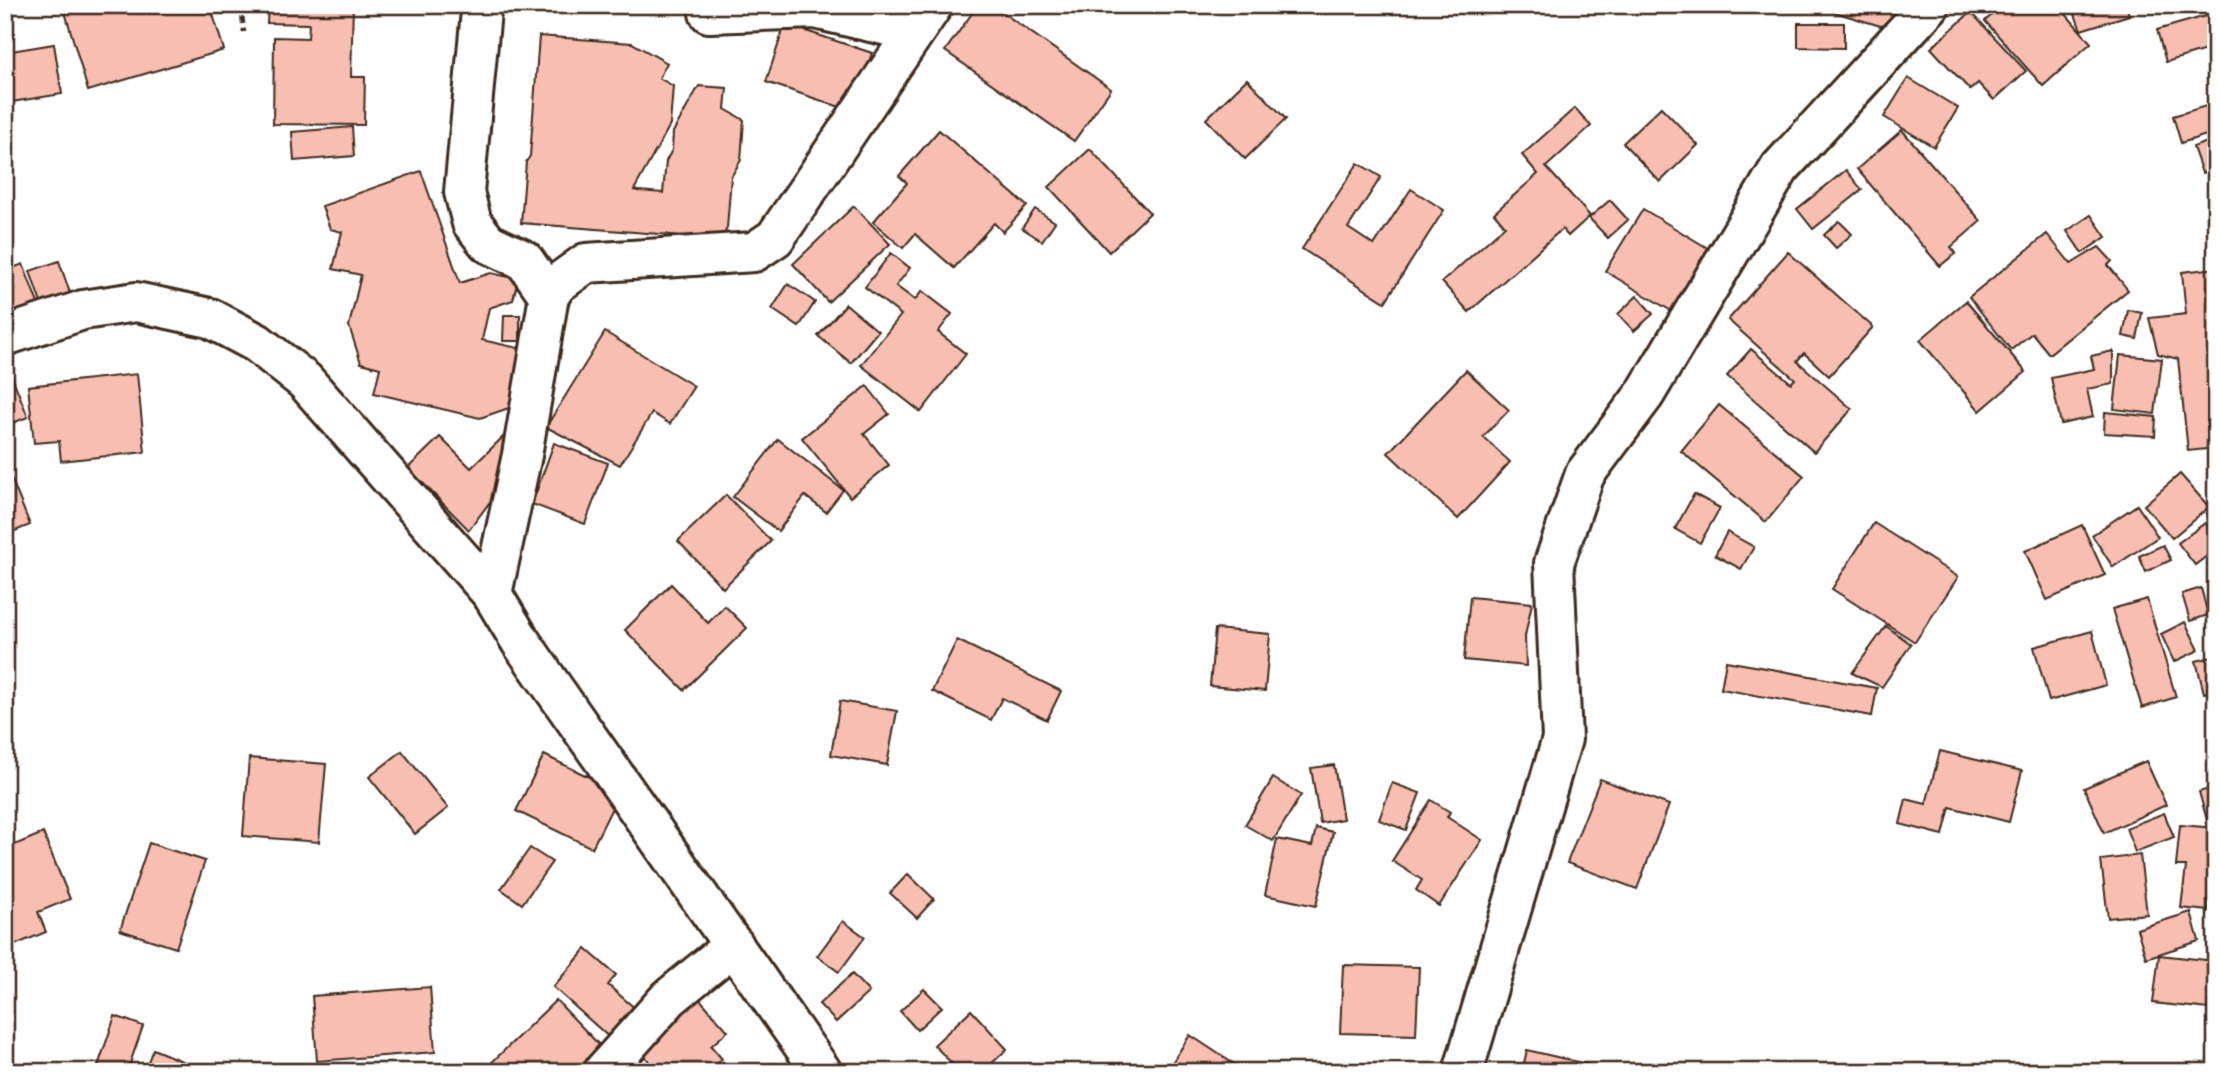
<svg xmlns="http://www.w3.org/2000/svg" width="2221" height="1077" viewBox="0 0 2221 1077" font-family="'Playpen Sans',sans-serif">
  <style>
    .building { fill: #f8beb1; stroke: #3b2a1e; stroke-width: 2 }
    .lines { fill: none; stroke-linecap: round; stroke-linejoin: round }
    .minor-casing { stroke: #3b2a1e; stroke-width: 44 }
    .path { stroke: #3b2a1e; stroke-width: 4.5; stroke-dasharray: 7 5; stroke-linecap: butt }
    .minor { stroke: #fff; stroke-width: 38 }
  </style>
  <rect width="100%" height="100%" fill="#fff"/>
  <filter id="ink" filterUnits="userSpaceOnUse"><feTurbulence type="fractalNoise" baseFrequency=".0143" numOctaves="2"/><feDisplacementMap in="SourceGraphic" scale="14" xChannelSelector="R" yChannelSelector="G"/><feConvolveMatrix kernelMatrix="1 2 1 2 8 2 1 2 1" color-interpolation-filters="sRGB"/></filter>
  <g filter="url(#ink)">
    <g class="building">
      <polygon points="63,5 210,5 224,50 88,91"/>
      <polygon points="268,5 353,5 351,77 365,77 364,125 273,124 274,37 308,38 309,24 267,23"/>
      <polygon points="978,5 992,5 1111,89 1074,141 945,51"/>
      <polygon points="1811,5 1908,5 1894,30"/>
      <polygon points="2003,5 2058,5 2091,43 2043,86 1985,21"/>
      <polygon points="2083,5 2126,5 2129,15 2081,30 2073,9"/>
      <polygon points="1971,12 2026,71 1994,100 1978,83 1970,90 1931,48"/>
      <polygon points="2216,13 2216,47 2166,62 2157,30"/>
      <polygon points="1798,23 1844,23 1844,48 1798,47"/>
      <polygon points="785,24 872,53 852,111 766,82"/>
      <polygon points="539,36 632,43 667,63 659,78 673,86 670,125 634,190 638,191 663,193 666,161 672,150 673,132 699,86 727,88 725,109 744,120 741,160 731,177 727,228 722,239 521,223 526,162 530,156"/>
      <polygon points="54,44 62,94 5,103 5,52"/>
      <polygon points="1908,78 1958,108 1934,147 1884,117"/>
      <polygon points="1247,79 1286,119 1245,159 1206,119"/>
      <polygon points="2216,103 2216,132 2181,143 2173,116"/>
      <polygon points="1661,107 1698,145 1660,182 1623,143"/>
      <polygon points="1575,108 1591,126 1546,167 1590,216 1568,236 1562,229 1469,312 1442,282 1505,226 1494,213 1538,174 1522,155"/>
      <polygon points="352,127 354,156 294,161 292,132"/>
      <polygon points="939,130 1027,206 1003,232 994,223 954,268 915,234 903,248 873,222 907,183 899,176"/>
      <polygon points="1902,130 1981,221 1951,247 1956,253 1940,266 1857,169"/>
      <polygon points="2216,139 2216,168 2202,173 2193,147"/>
      <polygon points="1090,149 1150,213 1109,252 1049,187"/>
      <polygon points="1358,163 1381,177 1348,228 1374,245 1411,189 1444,210 1385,302 1302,249"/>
      <polygon points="1846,170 1862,190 1813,229 1797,209"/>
      <polygon points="421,171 460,283 491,273 518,279 513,300 489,308 482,340 523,349 509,408 480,418 374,393 380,368 361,363 349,326 361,275 333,269 342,232 330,229 322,206"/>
      <polygon points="1610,200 1628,220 1608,238 1589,218"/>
      <polygon points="854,206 890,244 828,302 793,264"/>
      <polygon points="1035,209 1055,222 1042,241 1022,228"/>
      <polygon points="1643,209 1716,253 1678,315 1605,271"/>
      <polygon points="2091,215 2106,237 2082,253 2067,231"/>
      <polygon points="1839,221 1852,234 1836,248 1824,235"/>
      <polygon points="2047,234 2071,264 2099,247 2112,261 2108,265 2128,290 2049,354 2032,333 2011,350 1969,297"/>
      <polygon points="1788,252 1873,327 1829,376 1804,353 1797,361 1852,409 1814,452 1727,376 1751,349 1791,383 1795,379 1728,320"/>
      <polygon points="891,253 910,268 896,286 915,300 922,291 952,314 938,332 966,354 921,412 861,365 901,315 865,287"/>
      <polygon points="59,261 72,299 43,309 30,271"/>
      <polygon points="23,264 40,309 5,323 5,271"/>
      <polygon points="2216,268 2216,448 2188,451 2178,359 2158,354 2149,318 2186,314 2182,272"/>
      <polygon points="788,284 815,302 799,327 772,309"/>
      <polygon points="1637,296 1653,314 1634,331 1618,314"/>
      <polygon points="1966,301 2026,372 1980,411 1920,340"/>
      <polygon points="846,304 878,331 851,363 818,336"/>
      <polygon points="2128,310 2142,313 2137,339 2123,336"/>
      <polygon points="504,315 520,315 520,341 503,341"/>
      <polygon points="605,332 694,386 670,424 652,413 620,465 546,427"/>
      <polygon points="2113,351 2113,384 2087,389 2093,417 2061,424 2051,378 2094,369 2091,356"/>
      <polygon points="2120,355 2162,359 2155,414 2114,409"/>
      <polygon points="5,359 28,417 5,426"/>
      <polygon points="1466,370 1509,410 1483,437 1510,462 1458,519 1388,453"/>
      <polygon points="137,374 145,452 61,461 59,441 34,443 28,386"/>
      <polygon points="867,386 889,414 864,434 889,465 850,497 802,438"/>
      <polygon points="1719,405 1804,476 1766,522 1681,451"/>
      <polygon points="2105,412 2156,417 2155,436 2104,433"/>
      <polygon points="504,436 505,455 498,491 469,530 408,468 440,437 471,468"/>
      <polygon points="778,439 843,490 826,512 805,496 778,531 733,497"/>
      <polygon points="554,443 608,463 585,524 532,504"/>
      <polygon points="5,463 30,525 5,535"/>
      <polygon points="2180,474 2209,507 2172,538 2144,505"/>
      <polygon points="1694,494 1720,508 1700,543 1675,529"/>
      <polygon points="726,495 771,541 723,588 678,541"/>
      <polygon points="2137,505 2158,537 2113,567 2092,535"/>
      <polygon points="1874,523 1958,577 1915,642 1832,589"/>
      <polygon points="2205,523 2216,537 2216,549 2195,565 2178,543"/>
      <polygon points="2082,525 2105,575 2047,600 2025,551"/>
      <polygon points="1727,532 1754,547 1741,569 1715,555"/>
      <polygon points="2163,545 2171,560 2146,572 2139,556"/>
      <polygon points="671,584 708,623 725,606 747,628 684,690 625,630"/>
      <polygon points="2201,588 2208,615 2190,621 2182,594"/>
      <polygon points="1470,597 1532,603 1525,636 1526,666 1464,660"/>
      <polygon points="2147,599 2176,697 2142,708 2112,609"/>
      <polygon points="2185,622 2199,650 2174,662 2161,634"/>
      <polygon points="1886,626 1911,644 1882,687 1852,673"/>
      <polygon points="1215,629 1270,634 1265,691 1210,686"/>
      <polygon points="2092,631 2106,685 2049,701 2034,647"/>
      <polygon points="957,640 1061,691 1047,720 1002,698 991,720 932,691"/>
      <polygon points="2216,656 2216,690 2204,693 2196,661"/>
      <polygon points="1726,661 1877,688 1872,716 1721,689"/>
      <polygon points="840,701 897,711 887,765 831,755"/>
      <polygon points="402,751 448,808 415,834 369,777"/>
      <polygon points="1940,751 2022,771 2009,822 1950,807 1943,835 1900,824 1906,799 1926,804"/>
      <polygon points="544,755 620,792 592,848 516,811"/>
      <polygon points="249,758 326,764 319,842 243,836"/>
      <polygon points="2146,761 2166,805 2104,833 2084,788"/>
      <polygon points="1334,765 1343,819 1320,823 1311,768"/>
      <polygon points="1273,778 1301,795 1273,841 1245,825"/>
      <polygon points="1600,779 1669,805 1637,889 1567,863"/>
      <polygon points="1392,783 1420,793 1406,830 1379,820"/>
      <polygon points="2216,787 2216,817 2207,820 2199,792"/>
      <polygon points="1431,800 1450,812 1447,817 1482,840 1439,906 1416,890 1422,880 1392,861"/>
      <polygon points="2164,813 2174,837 2135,852 2126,828"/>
      <polygon points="2180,825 2216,828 2208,911 2181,908 2186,866 2176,866"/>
      <polygon points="1316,828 1333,832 1316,906 1265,895 1277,839 1312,846"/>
      <polygon points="43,833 70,899 38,912 46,932 5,949 5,849"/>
      <polygon points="149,843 205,861 176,948 120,930"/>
      <polygon points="530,848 552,862 522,904 501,889"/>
      <polygon points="2140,855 2147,914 2108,918 2101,860"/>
      <polygon points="908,874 934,899 917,918 890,893"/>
      <polygon points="2191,912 2199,941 2146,958 2137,929"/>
      <polygon points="843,921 865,937 839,972 817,956"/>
      <polygon points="586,949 616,975 608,985 637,1010 611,1039 553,987"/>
      <polygon points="2159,955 2215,961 2209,1009 2153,1003"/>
      <polygon points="1343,965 1419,967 1416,1035 1340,1033"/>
      <polygon points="852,974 869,992 836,1022 819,1004"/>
      <polygon points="430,987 435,1052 317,1061 312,996"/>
      <polygon points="924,989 942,1007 917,1030 900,1011"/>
      <polygon points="698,997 728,1031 711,1046 722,1059 709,1072 659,1072 639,1050"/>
      <polygon points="556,1000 604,1050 582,1072 482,1072"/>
      <polygon points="971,1010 1007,1049 983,1072 960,1072 934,1045"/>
      <polygon points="115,1016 143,1026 127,1072 96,1072"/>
      <polygon points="1190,1035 1246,1072 1166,1072"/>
      <polygon points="153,1049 208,1072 144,1072"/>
      <polygon points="1527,1050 1603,1068 1602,1072 1522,1072"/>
    </g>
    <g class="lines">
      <defs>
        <g id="minor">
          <polyline points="481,11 464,192 472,223 488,243 524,260 549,296"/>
          <polyline points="709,13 815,9 914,32"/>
          <polyline points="5,336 83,310 136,302 210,318 257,343 305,381 492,594 521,642 822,1072"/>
          <polyline points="492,594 522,455 549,296 557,284 586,263 754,252 775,238 933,5"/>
          <polyline points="603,1072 669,998 734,945"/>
          <polyline points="1463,1072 1562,739 1554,563 1585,474 1645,394 1780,168 1930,5"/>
        </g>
      </defs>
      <use href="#minor" class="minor-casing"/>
      <polyline class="path" points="241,5 244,32"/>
      <use href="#minor" class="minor"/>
    </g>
  </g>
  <rect width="2221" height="1077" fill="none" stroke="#fff" stroke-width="28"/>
  <rect x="14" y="14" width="2193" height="1049" fill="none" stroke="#3b2a1e" stroke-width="2.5" filter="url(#ink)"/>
</svg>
